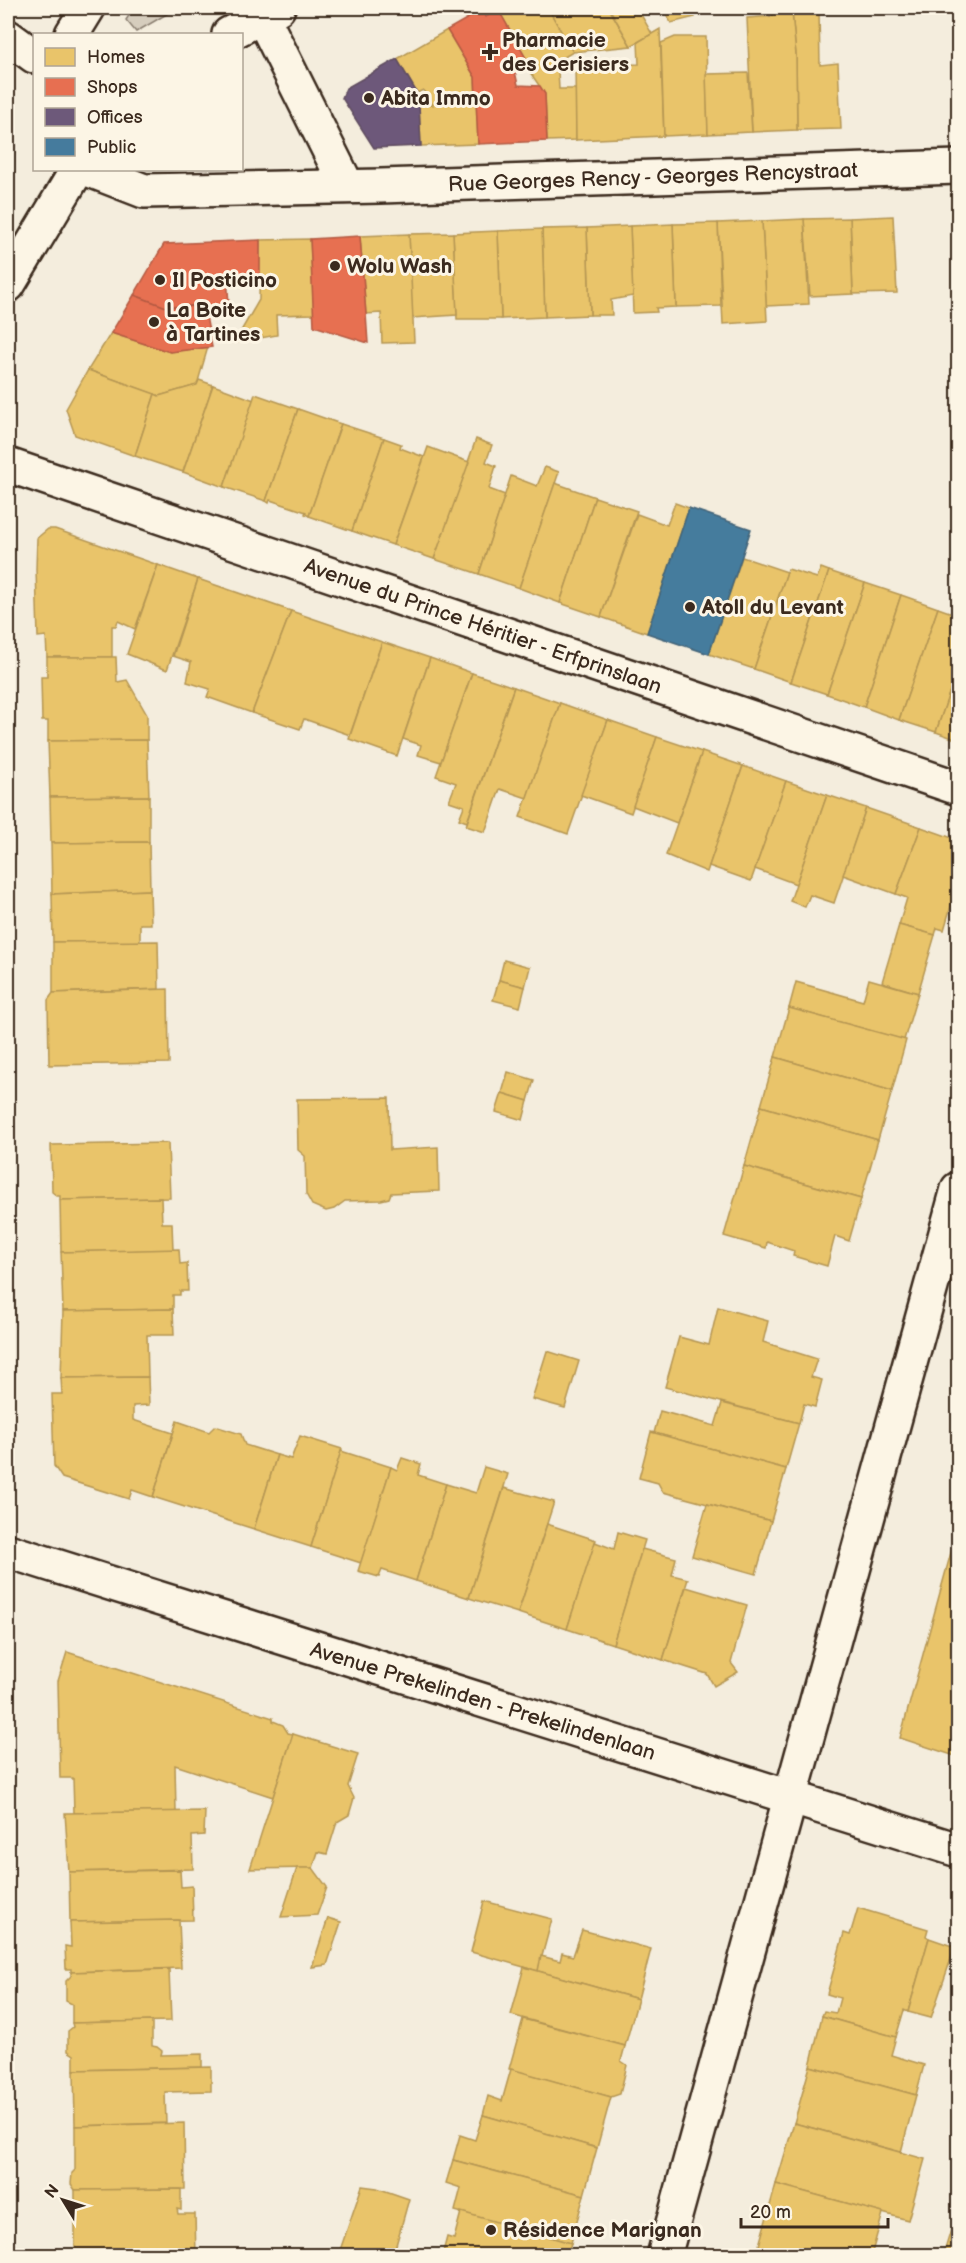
<svg xmlns="http://www.w3.org/2000/svg" width="966" height="2263" viewBox="0 0 966 2263" font-family="'Balsamiq Sans',sans-serif">
  <style>
    .green { fill: #d6cdbd; stroke: #887c6e; stroke-width: 1.5 }
    .homes { fill: #e9c46a; stroke: #b59653; stroke-width: 1.5 }
    .shops { fill: #e76f51; stroke: #b35a42; stroke-width: 1.5 }
    .offices { fill: #6d597a; stroke: #5e4b5e; stroke-width: 1.5 }
    .public { fill: #457b9d; stroke: #426377; stroke-width: 1.5 }
    .lines { fill: none; stroke-linecap: round; stroke-linejoin: round }
    .minor-casing { stroke: #3b2a1e; stroke-width: 38 }
    .tertiary-casing { stroke: #3b2a1e; stroke-width: 38 }
    .minor { stroke: #fcf5e5; stroke-width: 33 }
    .tertiary { stroke: #fcf5e5; stroke-width: 33 }
    .poi-dot { fill: #3b2a1e; stroke: #fcf5e5; stroke-width: 2 }
    .labels { text-anchor: middle; stroke-width: 6; stroke-linejoin: round; paint-order: stroke }
    .poi-label { font-size: 21px; font-weight: bold; fill: #3b2a1e; stroke: #fcf5e5; text-anchor: start }
    .street-label { font-size: 21px; fill: #3b2a1e; stroke: #fcf5e5 }
  </style>
  <rect width="100%" height="100%" fill="#f4eddd"/>
  <filter id="ink" filterUnits="userSpaceOnUse"><feTurbulence type="fractalNoise" baseFrequency=".0167" numOctaves="2"/><feDisplacementMap in="SourceGraphic" scale="12" xChannelSelector="R" yChannelSelector="G"/><feConvolveMatrix kernelMatrix="1 2 1 2 8 2 1 2 1" color-interpolation-filters="sRGB"/></filter>
  <g filter="url(#ink)">
    <g class="green">
      <polygon points="134,8 177,8 136,32 126,20"/>
      <polygon points="8,128 15,142 13,179 8,189"/>
    </g>
    <g class="homes">
      <polygon points="501,8 548,8 573,52 554,63 558,70 559,89 576,89 576,140 547,141 545,94 523,62 527,60 498,9"/>
      <polygon points="548,8 609,8 631,46 573,52"/>
      <polygon points="609,8 645,8 639,11 652,34 631,46"/>
      <polygon points="663,8 690,8 695,17 671,23"/>
      <polygon points="819,11 820,65 838,63 841,129 797,130 796,55 792,12"/>
      <polygon points="772,12 792,12 796,55 797,130 752,132 747,18 773,16"/>
      <polygon points="660,29 664,136 576,140 575,66 639,64 638,42"/>
      <polygon points="447,30 475,77 478,144 421,146 419,105 433,105 423,90 417,93 397,59"/>
      <polygon points="675,37 706,37 708,134 664,136 661,43"/>
      <polygon points="748,73 752,132 708,134 706,74"/>
      <polygon points="893,216 897,293 853,294 850,218"/>
      <polygon points="850,218 853,294 810,296 804,219"/>
      <polygon points="804,219 809,304 766,306 762,221"/>
      <polygon points="762,221 767,321 723,324 718,223"/>
      <polygon points="718,223 721,306 676,307 673,224"/>
      <polygon points="673,224 676,307 656,308 657,312 633,313 630,226"/>
      <polygon points="630,226 633,296 611,300 612,315 590,315 587,228"/>
      <polygon points="587,228 590,315 545,317 542,229"/>
      <polygon points="542,229 545,317 501,319 498,231"/>
      <polygon points="498,231 501,319 457,319 453,233"/>
      <polygon points="453,233 457,315 412,318 409,234"/>
      <polygon points="409,234 414,342 382,343 381,313 366,314 360,236"/>
      <polygon points="310,239 314,314 276,315 277,335 234,343 259,300 260,240"/>
      <polygon points="111,333 170,352 208,347 197,385 159,396 88,370"/>
      <polygon points="88,370 155,394 135,456 75,435 66,409"/>
      <polygon points="199,380 213,385 183,472 135,456 155,394 159,396 197,385"/>
      <polygon points="213,385 254,400 224,487 183,472"/>
      <polygon points="255,394 298,409 266,501 224,487"/>
      <polygon points="298,409 341,424 309,516 305,514 306,512 270,500 269,503 266,501"/>
      <polygon points="341,424 384,438 352,531 309,516"/>
      <polygon points="384,438 401,444 400,448 424,457 393,545 352,531"/>
      <polygon points="476,439 492,445 486,462 496,466 489,489 505,495 479,574 434,559"/>
      <polygon points="428,447 469,462 434,559 393,545"/>
      <polygon points="545,467 559,472 519,588 479,574 511,476 537,486"/>
      <polygon points="555,483 595,497 560,603 519,588"/>
      <polygon points="595,497 637,511 601,617 560,603"/>
      <polygon points="675,503 689,508 647,633 601,617 637,514 667,525"/>
      <polygon points="48,529 55,529 158,565 135,629 118,621 116,626 112,626 112,657 47,657 46,636 38,637 36,569 37,538"/>
      <polygon points="742,557 787,572 754,669 709,654"/>
      <polygon points="158,565 198,579 167,670 127,654"/>
      <polygon points="821,568 829,571 791,682 754,669 788,569 817,578"/>
      <polygon points="829,571 865,583 827,694 791,682"/>
      <polygon points="198,579 291,611 252,713 207,697 210,689 187,682 191,662 173,656"/>
      <polygon points="865,583 901,595 864,707 827,694"/>
      <polygon points="901,595 938,608 899,720 864,707"/>
      <polygon points="938,608 958,615 958,667 936,732 899,720"/>
      <polygon points="291,611 382,642 350,735 304,719 300,729 252,713"/>
      <polygon points="382,642 430,658 397,756 349,739"/>
      <polygon points="47,657 116,657 117,682 127,680 147,715 147,740 48,741 48,721 42,721 41,677 47,677"/>
      <polygon points="430,658 472,673 441,762 418,755 421,745 403,739"/>
      <polygon points="958,667 958,740 936,732"/>
      <polygon points="472,673 514,687 467,822 459,819 464,806 449,801 456,783 436,776"/>
      <polygon points="514,687 560,703 527,798 500,789 485,832 466,826"/>
      <polygon points="560,703 608,720 568,834 520,817"/>
      <polygon points="608,720 657,737 631,813 581,795"/>
      <polygon points="657,737 702,752 677,823 633,806"/>
      <polygon points="147,740 149,796 50,797 48,741"/>
      <polygon points="702,752 743,766 707,872 666,855"/>
      <polygon points="743,766 786,781 751,881 709,866"/>
      <polygon points="786,781 827,795 796,884 755,869"/>
      <polygon points="827,795 866,808 834,903 810,895 805,907 790,901"/>
      <polygon points="149,796 149,842 51,843 50,797"/>
      <polygon points="866,808 921,827 896,894 843,875"/>
      <polygon points="921,827 958,840 958,882 944,930 937,928 935,935 899,925 907,898 896,894"/>
      <polygon points="149,842 150,890 52,894 51,843"/>
      <polygon points="150,890 151,924 140,924 140,942 53,942 52,894"/>
      <polygon points="899,925 935,935 918,993 882,982"/>
      <polygon points="158,941 159,989 53,993 53,942"/>
      <polygon points="504,960 530,967 525,987 499,980"/>
      <polygon points="869,979 918,993 904,1040 789,1008 796,982 863,1001"/>
      <polygon points="499,980 525,987 520,1007 493,1000"/>
      <polygon points="168,989 169,1063 49,1065 48,1000 53,993"/>
      <polygon points="789,1008 906,1040 892,1091 775,1057"/>
      <polygon points="775,1057 892,1091 878,1140 761,1106"/>
      <polygon points="508,1072 534,1080 528,1101 502,1093"/>
      <polygon points="502,1093 528,1101 523,1120 496,1112"/>
      <polygon points="389,1098 390,1150 438,1147 439,1191 391,1193 389,1198 381,1200 345,1201 334,1209 326,1211 312,1205 306,1194 305,1156 298,1150 297,1099"/>
      <polygon points="761,1106 878,1140 861,1199 744,1166"/>
      <polygon points="168,1143 170,1198 60,1200 60,1196 57,1196 52,1192 51,1145"/>
      <polygon points="744,1166 861,1199 849,1241 835,1236 827,1266 793,1256 794,1251 767,1242 766,1248 724,1236"/>
      <polygon points="161,1198 162,1223 172,1223 173,1250 61,1252 60,1200"/>
      <polygon points="179,1249 180,1264 187,1263 188,1291 180,1291 180,1295 173,1295 173,1309 63,1311 61,1252"/>
      <polygon points="718,1307 768,1321 763,1342 817,1359 811,1377 822,1380 815,1407 804,1404 799,1423 665,1387 679,1337 709,1345"/>
      <polygon points="173,1309 174,1335 147,1335 148,1377 61,1378 63,1311"/>
      <polygon points="547,1351 579,1361 565,1408 532,1399"/>
      <polygon points="148,1377 149,1405 133,1406 133,1420 173,1433 153,1497 132,1490 129,1499 62,1478 54,1466 52,1394 62,1394 61,1378"/>
      <polygon points="722,1403 799,1423 786,1469 654,1433 660,1411 715,1426"/>
      <polygon points="177,1421 209,1432 215,1426 241,1434 245,1445 277,1455 254,1529 153,1497"/>
      <polygon points="651,1432 786,1469 771,1521 663,1492 658,1483 639,1478"/>
      <polygon points="300,1436 342,1449 311,1547 254,1529 277,1455 291,1459"/>
      <polygon points="341,1451 391,1467 361,1563 311,1547"/>
      <polygon points="402,1458 421,1464 418,1475 446,1484 416,1581 382,1570 379,1577 358,1571 391,1467 397,1470"/>
      <polygon points="484,1467 508,1474 469,1598 416,1581 446,1484 476,1493"/>
      <polygon points="504,1488 554,1502 518,1613 469,1598"/>
      <polygon points="707,1504 771,1521 756,1574 692,1556"/>
      <polygon points="547,1524 596,1540 567,1629 518,1613"/>
      <polygon points="958,1527 958,1757 900,1738"/>
      <polygon points="618,1532 645,1540 613,1644 567,1629 595,1542 614,1549"/>
      <polygon points="642,1549 676,1558 672,1575 688,1579 663,1660 613,1644"/>
      <polygon points="686,1587 747,1605 731,1663 738,1672 714,1686 707,1674 663,1660"/>
      <polygon points="67,1652 273,1718 273,1721 283,1725 288,1733 293,1734 273,1797 175,1765 176,1812 74,1813 73,1778 60,1778 58,1681"/>
      <polygon points="293,1734 358,1754 348,1786 354,1798 349,1815 337,1822 327,1854 318,1852 313,1868 250,1869"/>
      <polygon points="205,1811 204,1835 192,1836 193,1869 69,1872 65,1813"/>
      <polygon points="297,1868 313,1868 327,1887 317,1915 281,1917"/>
      <polygon points="180,1870 181,1887 192,1886 193,1920 70,1922 69,1872"/>
      <polygon points="484,1901 552,1919 538,1971 471,1952"/>
      <polygon points="858,1908 928,1929 926,1936 929,1938 908,2012 904,2010 896,2037 822,2016 824,2011 836,2013 840,1998 827,1994 844,1933 850,1935"/>
      <polygon points="328,1918 341,1922 327,1965 312,1967"/>
      <polygon points="179,1920 181,1968 71,1972 71,1969 66,1969 65,1946 71,1947 70,1922"/>
      <polygon points="582,1930 651,1949 638,1999 538,1971 541,1956 560,1961 562,1953 573,1956"/>
      <polygon points="929,1938 955,1947 931,2018 908,2012"/>
      <polygon points="524,1967 638,1999 625,2046 511,2015"/>
      <polygon points="169,1969 171,2021 72,2023 72,2004 66,2001 66,1981 71,1976 71,1972"/>
      <polygon points="822,2016 896,2037 891,2055 924,2065 916,2095 810,2066"/>
      <polygon points="523,2019 625,2046 621,2061 627,2065 620,2094 611,2097 509,2069"/>
      <polygon points="152,2021 152,2046 157,2047 162,2051 161,2055 202,2054 202,2067 74,2070 74,2055 68,2051 68,2031 73,2027 72,2023"/>
      <polygon points="810,2066 916,2095 901,2152 794,2123"/>
      <polygon points="211,2067 211,2091 165,2092 166,2123 75,2126 74,2070"/>
      <polygon points="511,2069 611,2097 597,2148 483,2115 488,2096 502,2101"/>
      <polygon points="483,2115 597,2148 584,2195 453,2160 460,2135 475,2140"/>
      <polygon points="184,2123 185,2189 75,2190 71,2184 72,2173 75,2170 75,2126"/>
      <polygon points="794,2123 925,2159 908,2220 776,2184"/>
      <polygon points="453,2160 584,2195 571,2243 455,2211 461,2188 446,2183"/>
      <polygon points="776,2184 883,2213 871,2256 756,2256"/>
      <polygon points="362,2186 377,2188 409,2199 393,2256 338,2256"/>
      <polygon points="181,2189 181,2210 177,2209 178,2214 195,2214 196,2256 75,2256 75,2190"/>
      <polygon points="461,2212 571,2243 567,2256 442,2256 447,2237 454,2239"/>
      <polygon points="951,2230 958,2232 958,2256 943,2256"/>
    </g>
    <g class="shops">
      <polygon points="498,9 527,60 514,67 518,85 540,86 545,94 547,141 478,144 475,77 447,30 482,10 486,17"/>
      <polygon points="360,236 366,314 368,343 314,326 310,239"/>
      <polygon points="260,240 260,275 227,277 229,304 166,307 134,295 164,244"/>
      <polygon points="134,295 166,307 204,306 212,347 170,352 111,333"/>
    </g>
    <polygon class="offices" points="397,59 417,93 407,98 407,106 419,105 421,146 374,148 342,98 346,88"/>
    <polygon class="public" points="689,508 751,529 709,654 647,633"/>
    <g class="lines">
      <defs>
        <g id="minor">
          <polyline points="262,16 347,186"/>
          <polyline points="90,170 144,191 381,186 958,167"/>
          <polyline points="8,465 958,788"/>
          <polyline points="8,1551 958,1850"/>
          <polyline points="664,2256 958,1189"/>
        </g>
        <g id="tertiary">
          <polyline points="72,34 88,8"/>
          <polyline points="229,34 278,8"/>
          <polyline points="8,37 34,56"/>
          <polyline points="8,285 77,170"/>
        </g>
      </defs>
      <use href="#minor" class="minor-casing"/>
      <use href="#tertiary" class="tertiary-casing"/>
      <use href="#minor" class="minor"/>
      <use href="#tertiary" class="tertiary"/>
    </g>
  </g>
  <g class="poi-dot">
    <path d="M487 43h6v6h6v6h-6v6h-6v-6h-6v-6h6z"/>
    <circle cx="369" cy="98" r="6"/>
    <circle cx="335" cy="266" r="6"/>
    <circle cx="160" cy="280" r="6"/>
    <circle cx="154" cy="322" r="6"/>
    <circle cx="690" cy="607" r="6"/>
    <circle cx="491" cy="2230" r="6"/>
  </g>
  <g class="labels">
    <g class="poi-label">
      <text x="502" y="47">Pharmacie<tspan x="502" dy="24">des Cerisiers</tspan></text>
      <text x="381" y="105">Abita Immo</text>
      <text x="347" y="273">Wolu Wash</text>
      <text x="172" y="287">Il Posticino</text>
      <text x="166" y="317">La Boite<tspan x="166" dy="24">à Tartines</tspan></text>
      <text x="702" y="614">Atoll du Levant</text>
      <text x="503" y="2237">Résidence Marignan</text>
    </g>
    <g class="street-label">
      <text transform="translate(653 177) rotate(-2)" y="7">Rue Georges Rency - Georges Rencystraat</text>
      <text transform="translate(483 626) rotate(19)" y="7">Avenue du Prince Héritier - Erfprinslaan</text>
      <text transform="translate(483 1701) rotate(17)" y="7">Avenue Prekelinden - Prekelindenlaan</text>
    </g>
  </g>
  <rect width="966" height="2263" fill="none" stroke="#fcf5e5" stroke-width="30"/>
  <rect x="15" y="15" width="936" height="2233" fill="none" stroke="#3b2a1e" stroke-width="2" filter="url(#ink)"/>
  <rect x="33" y="33" width="210" height="138" fill="#fcf5e5" stroke="#afa495" stroke-width="1.5"/>
  <rect x="45" y="48" width="30" height="18" fill="#e9c46a" stroke="#afa495" stroke-width="1.5"/>
  <text x="87" y="63" font-size="18" fill="#3b2a1e">Homes</text>
  <rect x="45" y="78" width="30" height="18" fill="#e76f51" stroke="#afa495" stroke-width="1.5"/>
  <text x="87" y="93" font-size="18" fill="#3b2a1e">Shops</text>
  <rect x="45" y="108" width="30" height="18" fill="#6d597a" stroke="#afa495" stroke-width="1.5"/>
  <text x="87" y="123" font-size="18" fill="#3b2a1e">Offices</text>
  <rect x="45" y="138" width="30" height="18" fill="#457b9d" stroke="#afa495" stroke-width="1.5"/>
  <text x="87" y="153" font-size="18" fill="#3b2a1e">Public</text>
  <g transform="translate(63 2200) rotate(308)" stroke="#fcf5e5" stroke-width="4.5" paint-order="stroke">
  <path d="M0-4.5L10 22L0 15L-10 22Z" fill="#3b2a1e"/>
  <text y="-9" font-size="16" font-weight="bold" text-anchor="middle" fill="#3b2a1e">N</text>
  </g>
  <path d="M741 2218v9h147v-9" fill="none" stroke="#3b2a1e" stroke-width="3"/>
  <text x="750" y="2218" font-size="18" fill="#3b2a1e" stroke="#fcf5e5" stroke-width="4.5" paint-order="stroke">20 m</text>
</svg>
